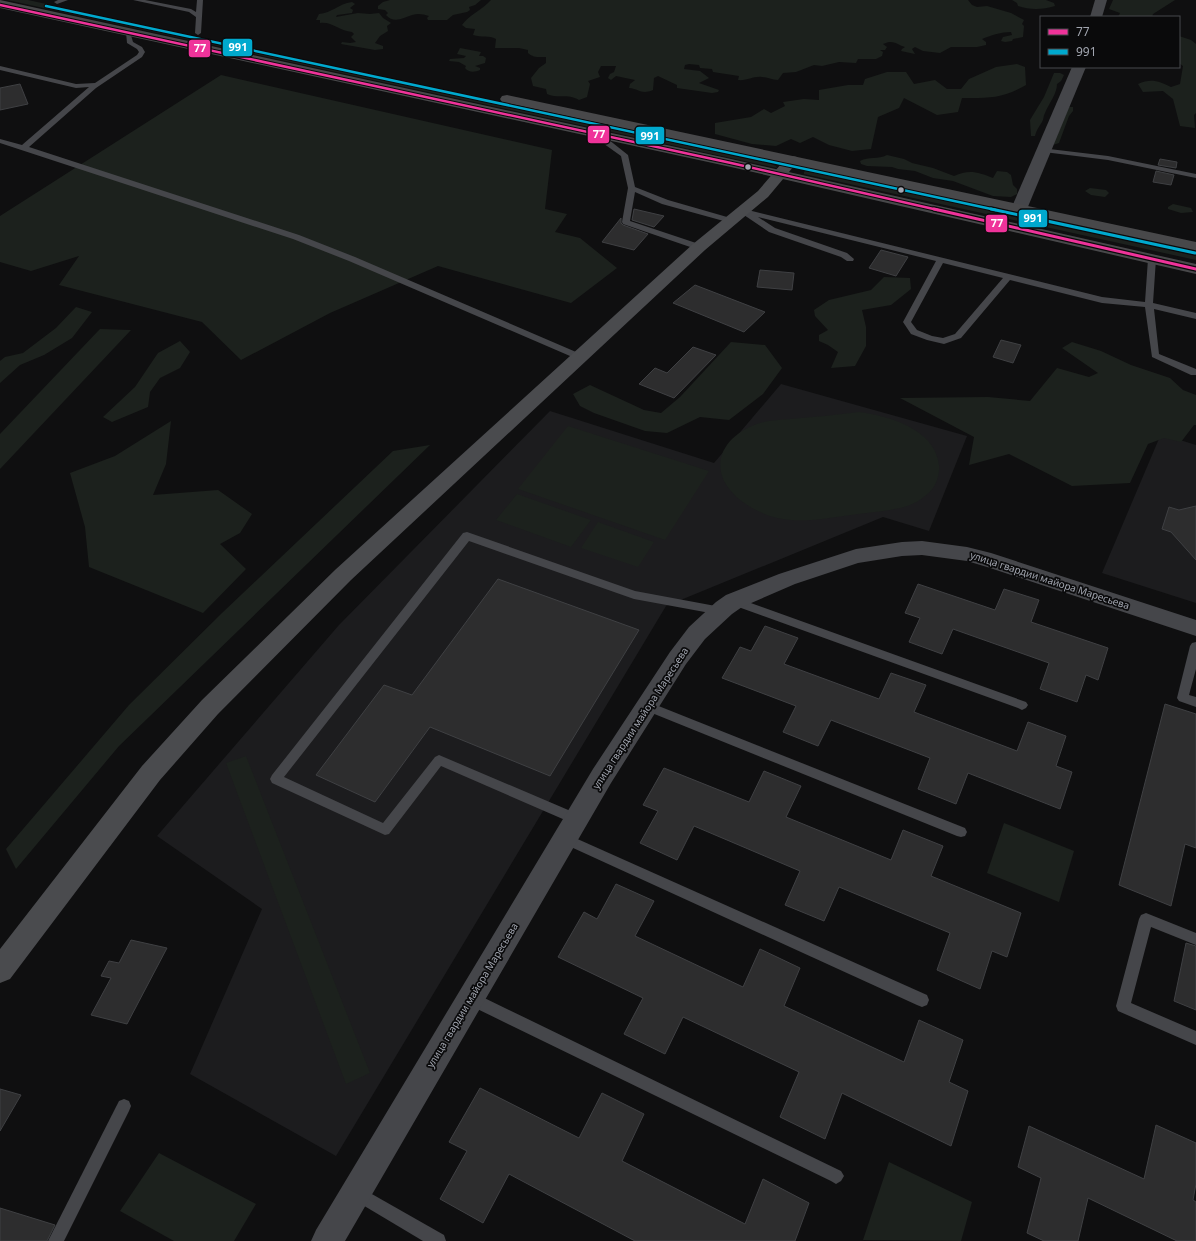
<svg xmlns="http://www.w3.org/2000/svg" width="1196" height="1241" viewBox="0 0 1196 1241" font-family="'Noto Sans',sans-serif">
  <style>
    .built { fill: #1c1c1e }
    .green { fill: #1c211d }
    .building { fill: #2d2d2e; stroke: #3f4043 }
    .lines { fill: none; stroke-linecap: round; stroke-linejoin: round }
    .lane { fill: #45464a; fill-rule: evenodd }
    .street { fill: #45464a; fill-rule: evenodd }
    .secondary { fill: #4a4b4e; fill-rule: evenodd }
    .highway { fill: #48484a; fill-rule: evenodd }
    .bus-1-far1-casing { stroke: #0a0a0b; stroke-width: 4.5 }
    .bus-1-casing { stroke: #0a0a0b; stroke-width: 5.5 }
    .bus-2-far1-casing { stroke: #0a0a0b; stroke-width: 4.5 }
    .bus-2-casing { stroke: #0a0a0b; stroke-width: 5.5 }
    .bus-1-far1 { stroke: #ef339a; stroke-width: 2.5 }
    .bus-1 { stroke: #ef339a; stroke-width: 3 }
    .bus-2-far1 { stroke: #00a9ce; stroke-width: 2.5 }
    .bus-2 { stroke: #00a9ce; stroke-width: 3 }
    .bus-dot { fill: #a2a6b0; stroke: #0a0a0b; stroke-width: 1.5 }
    .labels { text-anchor: middle; stroke-width: 3.5; stroke-linejoin: round; paint-order: stroke }
    .street-label { font-size: 10px; fill: #a2a6b0; stroke: #0a0a0b }
    .line-badge { stroke: #0a0a0b; stroke-width: 1.5 }
    .badge-label { font-size: 11px; text-anchor: middle; font-weight: bold; fill: #fff }
  </style>
  <rect width="100%" height="100%" fill="#0f0f10"/>
  <g class="built">
    <polygon points="781,384 967,436 929,531 883,517 666,606 336,1156 190,1074 262,909 157,836 339,625 550,411 714,463"/>
    <polygon points="1161,434 1196,445 1196,603 1102,573"/>
  </g>
  <g class="green">
    <polygon points="7,0 28,0 771,164 776,166 777,168"/>
    <path d="M390,0h91l-6,5 -6,2 1,3 -3,2 -14,3 -6,5h-19l-1,-2 2,-2c-6,-2 -11,-3 -17,-1 -9,3 -18,9 -26,0l2,-2 -3,-3 -7,-1v-3l5,-4z"/>
    <path d="M491,0h477l4,5 5,2 10,-1 24,7 13,7 -2,4 2,2 -1,11 -10,2 -1,2 -7,1 -4,-1 2,-4 9,-2 -1,-3c-10,0 -19,3 -29,7l4,3v3l-9,2h-26l-11,6 -17,-2 -8,-4 -3,2 3,5 -14,-3 1,-2 3,-2c-9,-3 -12,-8 -22,-3l4,3 -2,3h-5l3,2 -1,4 -6,3h-18l-2,4 -17,-1 -17,4 -8,-1 -18,7 -13,1 -5,7c-6,0 -10,-3 -16,-3 -9,-1 -15,4 -24,3l1,-4 -26,-4 -1,-3 -12,-1 -1,-3 -10,-1 -4,1 -1,4 16,2 9,7 -10,5 20,7 -1,2 -6,1 -35,-5v-3l-19,-9 -4,2 -1,12c-12,5 -13,-1 -24,-2l1,-4 5,-4 -19,-4 -5,4 -3,-2 2,-4 4,-2 2,-6h-15l-3,6 2,5 -12,4 2,3 -3,13 -8,3c-12,-7 -21,-1 -32,-6l-1,-5 -13,-3 -2,-8 8,-10 7,-5v-6c-8,0 -12,1 -18,-4v-3l-9,-2h-24l1,-9c-7,-4 -14,-1 -23,-4l2,-6 -9,-1 -4,-3c7,-10 20,-15 29,-25z"/>
    <path d="M1012,0h34l8,3 1,3c-13,4 -25,4 -37,0l-1,-3z"/>
    <polygon points="1113,0 1175,0 1153,14 1152,17 1118,17 1120,13 1109,9"/>
    <path d="M352,2l3,2 -5,4 3,2 -1,3 -15,2 -1,2 22,-4 12,1 9,-1 4,5 8,5 -4,3 1,5 -8,5 -5,7 8,3v3l-8,1 -34,-6 1,-2 8,1 6,-1 -5,-5 3,-3 -2,-2c-12,-1 -21,-11 -32,-9v-3h-4l3,-6c13,-1 19,-10 33,-12z"/>
    <path d="M1179,36l12,4 5,4v69l-2,2 1,13 -15,-2 -7,-27 -10,-8 -20,1 -5,-8c13,-6 21,-3 33,3l9,-3 3,-18 -4,-3z"/>
    <path d="M460,48l21,4 -2,4h4l3,2 -1,5 -10,3 5,2v2c-5,2 -11,3 -15,-2l1,-2 -7,-4 -10,-1 1,-2 14,-1 2,-2 -9,-2z"/>
    <path d="M1017,64l8,3 1,18c-24,14 -37,13 -64,13l-4,14 -21,3 -33,-17 -5,10 -21,9 -7,32 -19,2 -23,-6 -16,-8 -13,6 -9,-4 -15,7 -24,-2 -37,-10v-11l36,-6 13,-8 7,4 14,-7 -2,-4 21,-3 15,1v-10l29,-5h15l2,-6 22,-7h19l8,12 21,-4 12,9h14l8,-10 27,-12z"/>
    <path d="M1054,73h6l4,2 -3,6 -4,3c0,10 -8,19 -12,29 -2,3 -1,6 -3,9 -3,5 -5,7 -7,14h-4l-1,-16 14,-23z"/>
    <polygon points="221,75 552,150 545,209 567,214 555,232 580,238 617,268 571,303 438,266 330,313 241,360 202,322 59,285 79,256 31,271 0,262 0,216"/>
    <polygon points="1069,107 1073,107 1073,111 1069,116 1059,143 1053,145"/>
    <path d="M887,155l17,4 8,4 21,5 21,8c15,-7 24,-4 39,2l4,-7 10,1 4,3 2,10 4,4v5l-6,3 -18,-1 -40,-15 -20,-3 -18,-7 -17,-2 -6,-2 -25,-1 -6,-2 -1,-3c9,-5 18,-1 27,-6z"/>
    <polygon points="806,170 1196,255 1196,260 804,174 804,172"/>
    <polygon points="1090,188 1106,190 1109,193 1105,197 1091,195 1085,191"/>
    <polygon points="1173,204 1191,208 1193,212 1181,213 1168,209 1168,207"/>
    <polygon points="884,277 910,278 911,289 891,305 862,310 866,327 866,346 855,366 831,368 838,352 828,345 819,341 819,335 828,330 815,316 814,310 829,300 871,290"/>
    <polygon points="76,307 92,312 72,338 44,355 20,365 0,383 0,361 5,357 23,353 56,328"/>
    <polygon points="100,329 131,330 0,469 0,434"/>
    <polygon points="180,341 190,352 180,368 160,378 150,392 148,407 112,422 103,417 135,387 158,353"/>
    <polygon points="731,342 765,345 782,368 763,394 729,420 700,417 667,433 645,431 594,413 580,406 573,394 590,385 644,410 661,413 680,397"/>
    <polygon points="1072,342 1101,351 1131,365 1170,378 1183,390 1196,395 1196,425 1194,425 1181,442 1164,438 1148,444 1130,483 1072,486 1009,454 969,465 974,437 900,398 988,397 1030,401 1057,368 1089,377 1098,373 1062,348"/>
    <path d="M859,412c30,4 76,17 80,53 1,12 -4,24 -14,31 -7,6 -16,10 -25,12 -13,3 -28,4 -42,6 -26,3 -54,10 -81,4 -20,-5 -43,-18 -53,-37 -13,-28 10,-50 36,-58 9,-3 20,-3 30,-4 23,-2 46,-4 69,-7z"/>
    <polygon points="171,421 166,464 153,495 218,490 252,514 240,533 220,544 246,569 203,613 89,567 85,527 70,473 115,456"/>
    <polygon points="568,426 709,471 665,540 518,489"/>
    <polygon points="430,445 119,746 16,869 6,849 129,705 222,613 393,451"/>
    <polygon points="517,494 591,520 571,547 496,520"/>
    <polygon points="598,522 654,542 638,567 581,548"/>
    <polygon points="246,756 370,1073 346,1084 226,763"/>
    <polygon points="1004,823 1074,851 1059,902 987,873"/>
    <polygon points="159,1153 256,1204 234,1241 174,1241 120,1211"/>
    <polygon points="889,1162 972,1202 961,1241 863,1240"/>
  </g>
  <g class="building">
    <polygon points="20,84 28,104 0,110 0,88"/>
    <polygon points="1160,159 1177,162 1176,168 1158,165"/>
    <polygon points="1156,171 1174,175 1171,185 1153,182"/>
    <polygon points="634,209 664,216 654,227 632,220"/>
    <polygon points="621,218 621,223 623,225 648,234 634,250 602,242"/>
    <polygon points="881,250 908,257 896,276 869,268"/>
    <polygon points="760,270 794,273 792,290 757,287"/>
    <polygon points="695,285 765,312 744,332 673,303"/>
    <polygon points="1001,340 1021,345 1013,363 993,357"/>
    <polygon points="693,347 716,355 674,398 639,384 655,368 667,373"/>
    <polygon points="1196,506 1196,560 1171,532 1162,529 1169,507 1179,510"/>
    <polygon points="498,579 639,630 550,776 430,727 375,802 316,775 384,685 412,695"/>
    <polygon points="918,584 995,610 1004,589 1039,600 1031,622 1108,648 1098,680 1086,675 1077,702 1040,689 1049,663 953,629 942,654 909,642 920,618 905,613"/>
    <polygon points="765,626 798,638 784,664 879,699 891,673 926,685 914,712 1017,751 1028,722 1066,736 1056,766 1072,772 1060,809 968,773 956,804 918,789 930,758 831,720 818,746 783,732 796,706 722,678 740,647 751,651"/>
    <polygon points="1165,704 1196,714 1196,848 1185,844 1171,906 1119,885"/>
    <polygon points="664,768 749,802 764,771 801,786 786,817 891,860 903,830 943,846 931,876 1021,913 1007,957 992,951 980,989 937,970 950,933 839,887 824,921 785,905 800,871 694,826 677,860 640,843 658,811 643,805"/>
    <polygon points="616,884 654,901 635,936 743,987 760,949 800,968 784,1006 904,1062 919,1020 963,1040 949,1082 968,1091 951,1146 842,1093 825,1139 780,1117 799,1072 683,1017 665,1054 624,1034 643,998 558,957 584,912 597,919"/>
    <polygon points="131,940 167,948 127,1024 91,1015 111,978 101,976 109,961 119,963"/>
    <polygon points="1186,943 1196,946 1196,1010 1174,1001"/>
    <polygon points="480,1088 579,1138 602,1093 644,1114 622,1161 745,1224 763,1179 809,1203 795,1241 635,1241 509,1174 483,1223 440,1199 467,1151 449,1142"/>
    <polygon points="0,1089 21,1095 0,1131"/>
    <polygon points="1156,1125 1196,1143 1196,1184 1193,1200 1196,1202 1196,1241 1177,1241 1088,1198 1078,1241 1044,1241 1027,1233 1041,1178 1018,1167 1029,1126 1144,1179"/>
    <polygon points="0,1208 55,1225 47,1241 0,1241"/>
  </g>
  <g class="lines">
    <g class="lane">
      <polygon points="68,0 57,4 54,2 58,0"/>
      <polygon points="133,0 145,0 191,9 196,12 197,0 203,0 201,33 198,35 195,33 196,17 189,12"/>
      <polygon points="126,32 130,32 133,42 142,47 145,52 142,57 96,88 29,147 299,235 355,257 583,355 584,357 583,359 577,359 349,261 293,239 0,143 0,139 22,145 89,87 76,88 0,70 0,66 76,84 95,83 137,55 139,52 137,49 127,43"/>
      <polygon points="593,132 599,132 628,155 635,187 668,200 734,219 735,221 731,223 662,204 635,192 630,221 702,245 703,247 702,249 696,249 623,224 622,222 628,188 621,156 593,136"/>
      <polygon points="1041,148 1108,156 1196,174 1196,178 1108,160 1044,152 1040,150"/>
      <path d="M741,209h3l358,88 43,5 3,-43 1,-2h6l1,2 -3,44 43,10v6l-42,-10 5,45 37,15v6h-5l-39,-18 -7,-50 -43,-4 -92,-23 -49,58 -17,6 -17,-4 -16,-6 -8,-12 33,-61 -178,-44 17,11 72,25 7,6 -1,2h-6l-6,-4 -72,-25 -28,-19zM943,263l60,15 -48,56 -12,4 -11,-2 -15,-6 -6,-8z"/>
      <polygon points="467,532 635,591 721,607 725,608 726,611 725,614 721,615 634,599 469,541 284,777 383,823 435,757 439,755 580,815 582,819 580,823 576,824 572,823 441,766 389,834 385,835 272,783 270,779 272,775 463,533"/>
      <polygon points="734,597 1026,702 1028,705 1026,708 1022,710 1018,708 730,604 729,601 730,598"/>
      <polygon points="1196,642 1196,669 1189,695 1196,697 1196,707 1179,701 1177,698 1190,646 1192,643"/>
      <polygon points="646,701 965,828 967,832 965,836 961,837 957,836 642,709 640,706 642,703"/>
      <polygon points="564,833 927,995 929,1000 927,1005 922,1007 917,1005 560,842 558,838 560,834"/>
      <polygon points="1146,913 1196,933 1196,945 1151,927 1131,1003 1196,1031 1196,1045 1118,1011 1116,1006 1139,919 1141,915"/>
      <polygon points="470,991 841,1171 844,1176 841,1181 836,1184 831,1181 465,1003 463,998 465,993"/>
      <polygon points="124,1099 129,1101 131,1106 129,1111 64,1241 48,1241 119,1101"/>
      <polygon points="356,1185 444,1235 446,1241 423,1241 351,1198 348,1193 351,1188"/>
    </g>
    <g class="street">
      <polygon points="1095,0 1107,0 1102,17 1090,17"/>
      <polygon points="1072,67 1086,67 1027,209 1024,212 1019,214 1014,212 1011,209"/>
      <polygon points="922,541 967,547 991,553 1196,620 1196,636 987,567 967,561 922,555 902,556 858,563 795,584 742,607 732,614 705,639 686,664 611,783 345,1241 311,1241 316,1230 593,769 670,652 689,627 716,602 726,595 779,574 856,549 902,542"/>
    </g>
    <polygon class="secondary" points="792,156 797,157 799,160 768,197 705,250 351,580 218,714 160,780 10,979 0,983 0,949 142,766 202,700 335,570 693,244 758,191 787,157"/>
    <g class="highway">
      <polygon points="0,0 731,159 1196,264 1196,274 731,167 0,8"/>
      <polygon points="507,95 1196,242 1196,252 502,102 500,99 502,96"/>
    </g>
    <defs>
      <polyline id="bus-1-far1" points="0,5 731,163 938,210"/>
      <polyline id="bus-1" points="934,209 1196,269"/>
      <polyline id="bus-2-far1" points="46,6 996,210"/>
      <polyline id="bus-2" points="991,209 1195,253"/>
    </defs>
    <use href="#bus-1-far1" class="bus-1-far1-casing"/>
    <use href="#bus-1" class="bus-1-casing"/>
    <use href="#bus-2-far1" class="bus-2-far1-casing"/>
    <use href="#bus-2" class="bus-2-casing"/>
    <use href="#bus-1-far1" class="bus-1-far1"/>
    <use href="#bus-1" class="bus-1"/>
    <use href="#bus-2-far1" class="bus-2-far1"/>
    <use href="#bus-2" class="bus-2"/>
  </g>
  <g class="bus-dot">
    <circle cx="748" cy="167" r="3.5"/>
    <circle cx="901" cy="190" r="3.5"/>
  </g>
  <g class="labels">
    <g class="street-label">
      <text transform="translate(1050 580) rotate(18)" y="4">улица гвардии майора Маресьева</text>
      <text transform="translate(640 718) rotate(-57)" y="4">улица гвардии майора Маресьева</text>
      <text transform="translate(472 995) rotate(-59)" y="4">улица гвардии майора Маресьева</text>
    </g>
  </g>
  <g class="line-badge">
    <rect x="222" y="38" width="31" height="19" rx="4" fill="#00a9ce"/>
    <rect x="188" y="39" width="23" height="19" rx="4" fill="#ef339a"/>
    <rect x="587" y="125" width="23" height="19" rx="4" fill="#ef339a"/>
    <rect x="635" y="126" width="30" height="19" rx="4" fill="#00a9ce"/>
    <rect x="1018" y="209" width="30" height="19" rx="4" fill="#00a9ce"/>
    <rect x="985" y="214" width="23" height="19" rx="4" fill="#ef339a"/>
  </g>
  <g class="badge-label">
    <text x="238" y="51">991</text>
    <text x="200" y="52">77</text>
    <text x="599" y="138">77</text>
    <text x="650" y="140">991</text>
    <text x="1033" y="222">991</text>
    <text x="997" y="227">77</text>
  </g>
  <rect x="1040" y="16" width="140" height="52" fill="#0a0a0b" stroke="#47484d"/>
  <rect x="1048" y="29" width="20" height="6" fill="#ef339a" stroke="#47484d"/>
  <text x="1076" y="36" font-size="12" fill="#a2a6b0">77</text>
  <rect x="1048" y="49" width="20" height="6" fill="#00a9ce" stroke="#47484d"/>
  <text x="1076" y="56" font-size="12" fill="#a2a6b0">991</text>
</svg>
